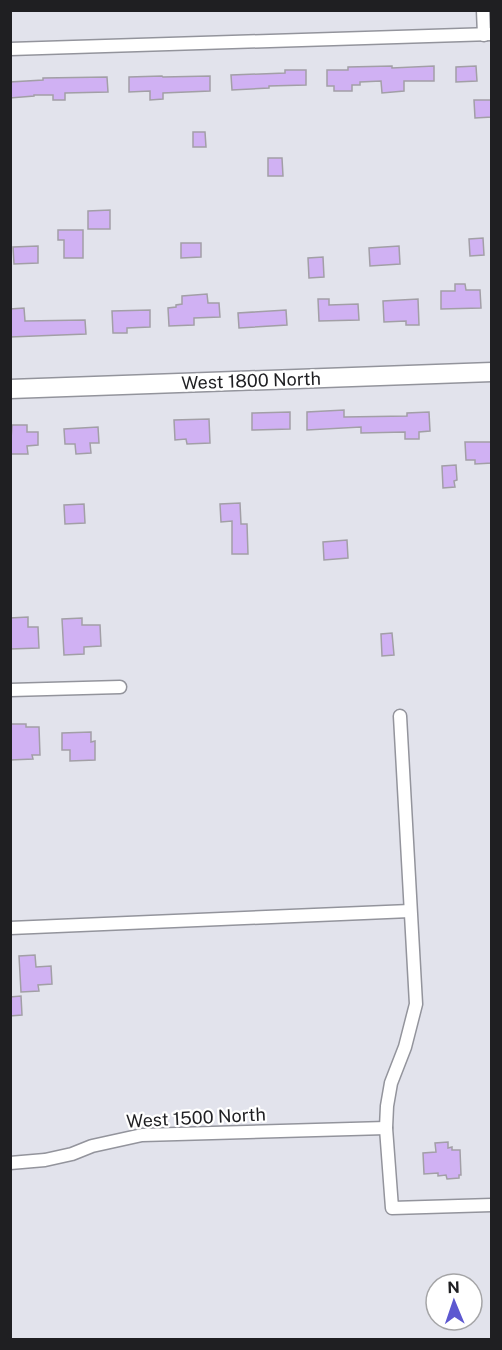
<svg xmlns="http://www.w3.org/2000/svg" width="502" height="1350" viewBox="0 0 502 1350" font-family="'Public Sans',sans-serif">
  <style>
    .building { fill: #d0b1f3; stroke: #a29fa6; stroke-width: 1.5 }
    .lines { fill: none; stroke-linecap: round; stroke-linejoin: round }
    .street-casing { stroke: #93949c; stroke-width: 15 }
    .secondary-casing { stroke: #93949c; stroke-width: 21 }
    .street { stroke: #fff; stroke-width: 12 }
    .secondary { stroke: #fff; stroke-width: 18 }
    .labels { text-anchor: middle; stroke-width: 4.5; stroke-linejoin: round; paint-order: stroke }
    .street-label { font-size: 18px; fill: #1f1f22; stroke: #fff }
  </style>
  <rect width="100%" height="100%" fill="#e2e3ec"/>
  <g class="building">
    <polygon points="392,66 392,68 434,66 434,81 404,81 404,91 382,93 381,81 360,82 360,85 352,85 352,91 334,91 334,86 327,86 327,70 348,70 348,67"/>
    <polygon points="476,66 477,81 456,82 456,67"/>
    <polygon points="285,70 306,70 306,85 269,86 269,88 232,90 231,75 285,73"/>
    <polygon points="162,76 163,77 210,76 210,91 163,93 163,99 150,100 150,91 129,92 129,77"/>
    <polygon points="107,77 108,92 65,93 65,100 53,100 53,95 34,95 34,96 10,98 10,82 43,80 43,78"/>
    <polygon points="474,100 492,100 492,117 475,118"/>
    <polygon points="193,132 205,132 206,147 193,147"/>
    <polygon points="268,158 282,158 283,176 268,176"/>
    <polygon points="110,210 110,229 88,229 88,211"/>
    <polygon points="58,230 83,230 83,258 64,258 64,240 58,240"/>
    <polygon points="483,238 484,255 470,256 469,239"/>
    <polygon points="181,243 201,243 201,257 181,258"/>
    <polygon points="38,246 38,263 14,264 13,247"/>
    <polygon points="399,246 400,264 370,266 369,248"/>
    <polygon points="323,257 324,277 309,278 308,258"/>
    <polygon points="455,284 465,284 466,290 480,290 481,308 441,309 441,291 455,291"/>
    <polygon points="207,294 208,303 219,303 220,317 194,318 194,325 169,326 168,308 176,307 176,305 182,304 182,296"/>
    <polygon points="318,299 329,299 329,305 358,304 359,320 319,321"/>
    <polygon points="418,299 419,325 406,325 406,321 384,322 383,301"/>
    <polygon points="24,308 25,321 85,320 86,334 10,337 10,309"/>
    <polygon points="150,310 150,327 127,328 127,333 113,333 112,311"/>
    <polygon points="286,310 287,325 239,328 238,313"/>
    <polygon points="344,410 344,417 407,416 407,413 429,412 430,431 419,432 419,439 405,439 405,432 361,433 361,427 307,430 307,412"/>
    <polygon points="290,412 290,429 252,430 252,413"/>
    <polygon points="209,419 210,443 187,444 186,439 175,440 174,420"/>
    <polygon points="12,425 27,425 27,432 38,432 38,445 27,446 28,454 10,454"/>
    <polygon points="98,427 99,443 90,443 91,453 76,454 75,444 65,444 64,429"/>
    <polygon points="465,442 492,442 492,463 475,464 475,460 466,460"/>
    <polygon points="456,465 457,480 454,481 455,487 443,488 442,466"/>
    <polygon points="240,503 241,524 247,524 248,554 232,554 232,521 221,522 220,504"/>
    <polygon points="84,504 85,523 65,524 64,505"/>
    <polygon points="347,540 348,558 324,560 323,542"/>
    <polygon points="28,617 28,627 38,627 39,648 10,649 10,618"/>
    <polygon points="82,618 82,625 100,625 101,646 84,647 84,654 64,655 62,619"/>
    <polygon points="392,633 394,655 382,656 381,634"/>
    <polygon points="10,724 26,724 26,727 39,727 40,755 32,755 33,759 10,760"/>
    <polygon points="91,732 91,742 95,741 95,760 70,761 70,750 62,750 62,733"/>
    <polygon points="35,955 36,967 51,966 52,984 38,985 39,991 21,992 19,956"/>
    <polygon points="21,996 22,1015 10,1016 10,997"/>
    <polygon points="448,1142 448,1148 452,1147 452,1150 460,1150 461,1175 459,1175 459,1178 447,1179 446,1175 438,1176 438,1173 424,1174 423,1153 436,1152 435,1143"/>
  </g>
  <g class="lines">
    <defs>
      <g id="street">
        <polyline points="483,10 484,35"/>
        <polyline points="10,49 492,34"/>
        <polyline points="10,690 120,687"/>
        <polyline points="400,716 416,1004 405,1047 391,1083 387,1106 386,1128 392,1208 492,1205"/>
        <polyline points="10,928 410,911"/>
        <polyline points="10,1163 45,1160 72,1154 92,1146 142,1135 386,1128"/>
      </g>
      <polyline id="secondary" points="10,389 492,372"/>
    </defs>
    <use href="#street" class="street-casing"/>
    <use href="#secondary" class="secondary-casing"/>
    <use href="#street" class="street"/>
    <use href="#secondary" class="secondary"/>
  </g>
  <g class="labels">
    <g class="street-label">
      <text transform="translate(251 381) rotate(-2)" y="6">West 1800 North</text>
      <text transform="translate(196 1118) rotate(-3)" y="6">West 1500 North</text>
    </g>
  </g>
  <rect width="502" height="1350" fill="none" stroke="#1f1f22" stroke-width="24"/>
  <g transform="translate(454 1302) rotate(358)"><circle r="28" fill="#ffffff" stroke="#a5a5a7" stroke-width="1.5"/>
  <path d="M0-4.5L10 22L0 15L-10 22Z" fill="#5d58d0"/>
  <text y="-9" font-size="16" font-weight="bold" text-anchor="middle" fill="#1f1f22">N</text>
  </g>
</svg>
